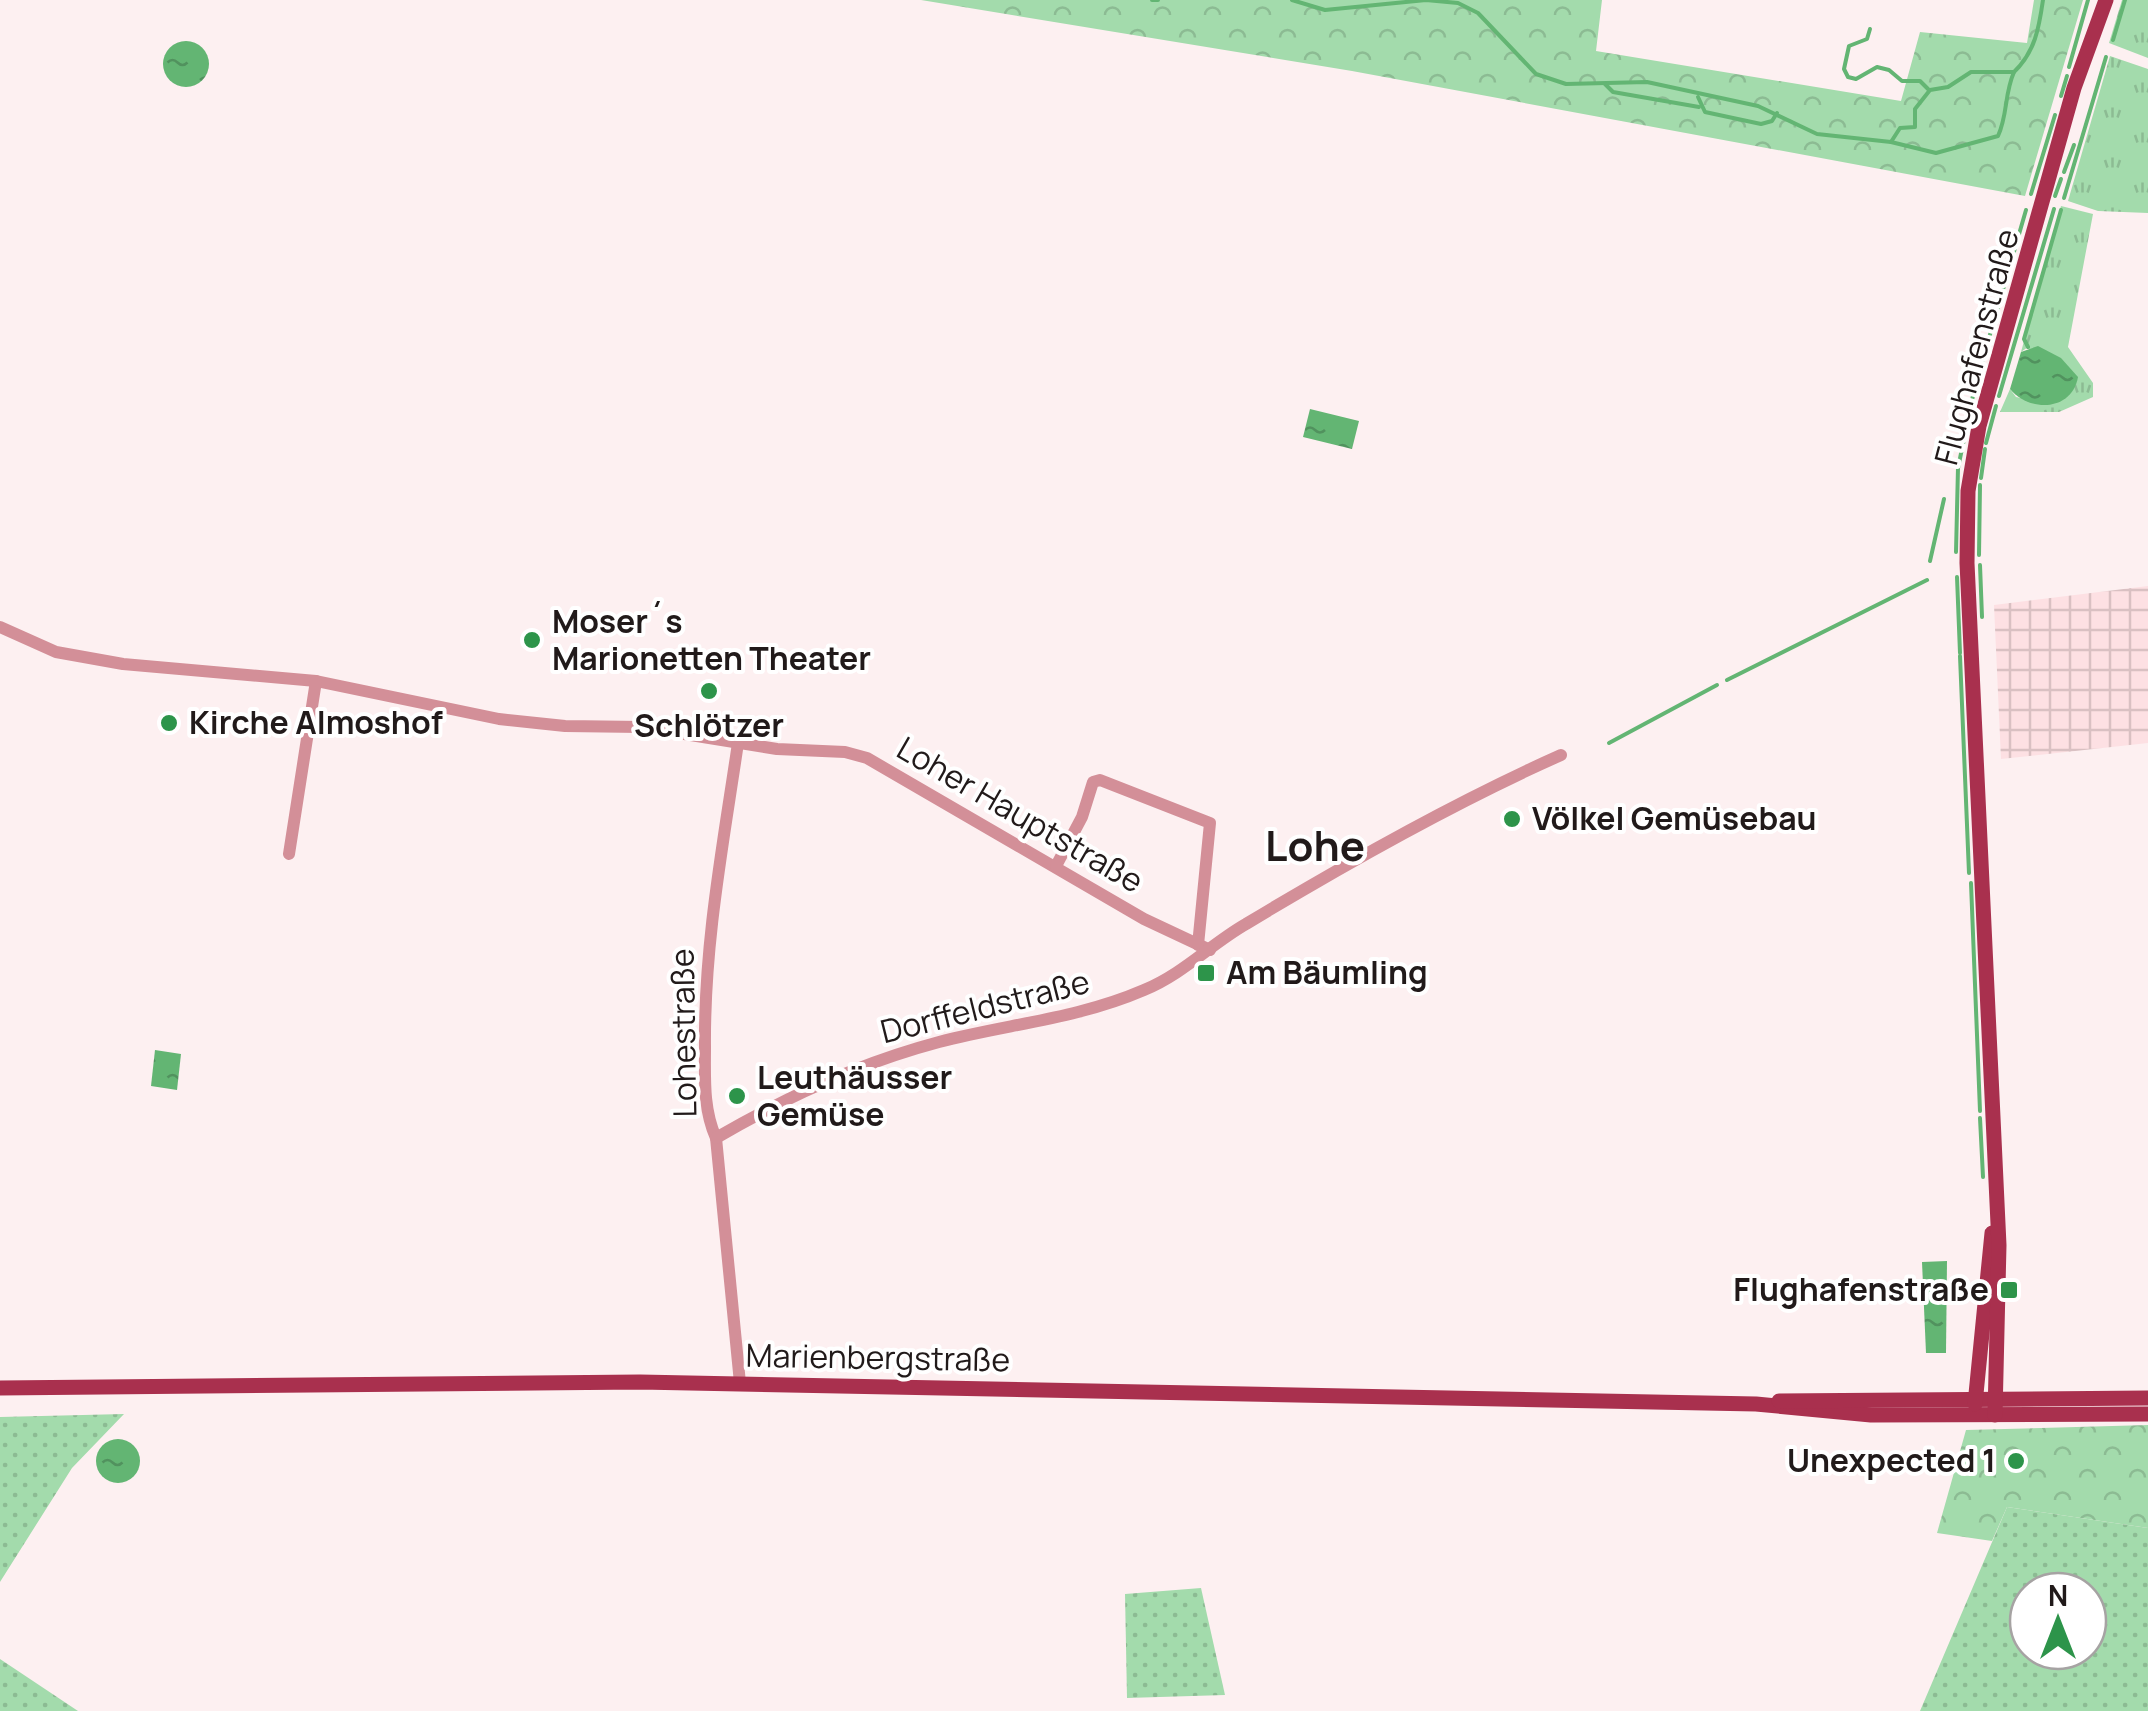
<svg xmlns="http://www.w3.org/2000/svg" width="2148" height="1711" viewBox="0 0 2148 1711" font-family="Manrope,sans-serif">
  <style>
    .industrial { fill: url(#industrial-grid) }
    .grass { fill: url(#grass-tufts) }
    .park { fill: url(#park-crowns) }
    .garden { fill: url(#garden-dots); fill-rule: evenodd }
    .water { fill: url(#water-ripples) }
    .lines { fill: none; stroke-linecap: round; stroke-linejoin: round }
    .stream { stroke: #63b573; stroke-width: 4 }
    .minor { stroke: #d38f98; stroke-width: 12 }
    .major { stroke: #a9304e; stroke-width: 15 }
    .poi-dot { fill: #2d944a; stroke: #fff; stroke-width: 4 }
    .labels { text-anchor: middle; stroke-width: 8; stroke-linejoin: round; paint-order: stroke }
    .street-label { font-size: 32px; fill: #211a1a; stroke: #fff }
    .poi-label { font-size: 32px; font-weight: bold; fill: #211a1a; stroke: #fff; text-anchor: start }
    .district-label { font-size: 42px; font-weight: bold; fill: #211a1a; stroke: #fff }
  </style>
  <defs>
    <pattern id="industrial-grid" width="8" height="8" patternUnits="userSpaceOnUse" patternTransform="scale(2.5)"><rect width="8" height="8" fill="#fde0e3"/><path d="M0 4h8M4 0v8" fill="none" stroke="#d9c0c2"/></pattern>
    <pattern id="grass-tufts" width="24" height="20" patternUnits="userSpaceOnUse" patternTransform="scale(2.5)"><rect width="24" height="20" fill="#a3dbac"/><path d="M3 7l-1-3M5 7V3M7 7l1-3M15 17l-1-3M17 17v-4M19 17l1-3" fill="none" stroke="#8cbb93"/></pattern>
    <pattern id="park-crowns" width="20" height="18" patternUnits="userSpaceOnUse" patternTransform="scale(2.5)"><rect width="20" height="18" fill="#a3dbac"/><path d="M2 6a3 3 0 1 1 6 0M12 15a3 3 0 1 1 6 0" fill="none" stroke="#8cbb93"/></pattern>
    <pattern id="garden-dots" width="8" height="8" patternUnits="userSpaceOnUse" patternTransform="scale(2.5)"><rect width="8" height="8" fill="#a3dbac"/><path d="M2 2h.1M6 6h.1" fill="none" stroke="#8cbb93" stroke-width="1.8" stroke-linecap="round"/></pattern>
    <pattern id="water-ripples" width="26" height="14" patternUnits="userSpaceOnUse" patternTransform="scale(2.5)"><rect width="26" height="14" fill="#63b573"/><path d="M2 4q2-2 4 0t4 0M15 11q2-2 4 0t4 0" fill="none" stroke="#51925e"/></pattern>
  </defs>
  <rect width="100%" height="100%" fill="#fdf0f1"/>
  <polygon class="industrial" points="2148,586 2148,743 2001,759 1994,605"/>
  <g class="grass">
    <polygon points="2122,0 2148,0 2148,58 2109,43"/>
    <polygon points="2110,56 2148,69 2148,213 2098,211 2068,201"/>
    <polygon points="2061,206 2093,214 2068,347 2093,383 2093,397 2059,412 2000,412 2010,389 2016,397 2045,403 2028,347 2021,352"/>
  </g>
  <g class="park">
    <polygon points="921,0 1602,0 1596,51 1901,101 1920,32 2027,43 2034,0 2083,0 2025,196 1352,71"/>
    <polygon points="2148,1425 2148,1528 2007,1507 1992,1541 1937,1533 1966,1430"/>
  </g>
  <g class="garden">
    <polygon points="124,1414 72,1468 0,1582 0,1417"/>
    <path d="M2007,1507l141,21v183h-228zM2028,1591h60v60h-60z"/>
    <polygon points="1201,1588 1225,1695 1127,1698 1125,1594"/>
    <polygon points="0,1659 78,1711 0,1711"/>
  </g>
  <g class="water">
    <circle cx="186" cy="64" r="23"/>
    <path d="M2038,346l23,12 17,19c-6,34 -48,36 -68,12l11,-37z"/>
    <polygon points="1310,409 1359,421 1352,449 1303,437"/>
    <polygon points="155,1050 181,1054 177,1090 151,1086"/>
    <polygon points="1947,1261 1946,1353 1926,1353 1922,1262"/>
    <circle cx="118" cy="1461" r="22"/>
  </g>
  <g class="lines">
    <g class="stream">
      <polyline points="1152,0 1158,0"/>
      <path d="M1292,0l33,10 101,-10 32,3 20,10 58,61 30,10 81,-2 111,24 59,28 74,8 9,-14 15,-1v-18l15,-19 18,-3 23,-15h43c21,-20 25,-44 29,-72"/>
      <polyline points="1870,29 1867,39 1849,46 1844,69 1848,77 1856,79 1877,67 1889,70 1902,81 1920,81 1928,89"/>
      <polyline points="2113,40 2125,0"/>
      <polyline points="2069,67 2088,0"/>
      <polyline points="1605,84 1613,92 1699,107"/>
      <polyline points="2061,96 2067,76"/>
      <polyline points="1698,97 1705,112 1761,124 1772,121 1777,113"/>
      <path d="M1891,142l45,11 62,-17c10,-22 6,-41 16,-64"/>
      <polyline points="2064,172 2074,145"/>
      <polyline points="2031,194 2055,115"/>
      <polyline points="2055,196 2061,179"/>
      <polyline points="2064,198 2106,57"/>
      <polyline points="2028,347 2024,339 2061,210"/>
      <polyline points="1978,376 2026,210"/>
      <polyline points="1999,396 2054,209"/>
      <polyline points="1986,443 1996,406"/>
      <polyline points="1981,478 1985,449"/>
      <polyline points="1956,552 1958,468 1975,386"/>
      <polyline points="1979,555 1980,485"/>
      <polyline points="1930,561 1944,499"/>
      <polyline points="1980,565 1982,617"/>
      <polyline points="1957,577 1960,653"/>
      <polyline points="1960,656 1969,873"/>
      <polyline points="1727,680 1927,580"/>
      <polyline points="1609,743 1717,685"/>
      <polyline points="1971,883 1980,1111"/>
      <polyline points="1980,1118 1983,1177"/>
    </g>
    <g class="minor">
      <polyline points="0,627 56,652 123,664 316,681 499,719 565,726 641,727 777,749 845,752 867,758 1144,919 1210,950"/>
      <path d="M738,743c-15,102 -34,201 -33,304 0,31 -2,62 11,91l24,245"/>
      <polyline points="289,854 316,681"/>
      <polyline points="1056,866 1082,817 1093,782 1100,780 1210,823 1198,945"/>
      <path d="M716,1138c70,-41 144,-75 223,-96 69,-18 138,-23 205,-52 39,-16 67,-46 102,-66 101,-61 207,-121 315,-169"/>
    </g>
    <g class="major">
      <polyline points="0,1388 640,1382 1756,1404 1871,1415 2148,1414"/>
      <polyline points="1779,1401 2148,1398"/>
      <polyline points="1975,1404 1992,1233"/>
      <polyline points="1995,1415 1999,1245 1967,563 1968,491 1979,426 2074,88 2106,0"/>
    </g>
  </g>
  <g class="poi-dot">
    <circle cx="532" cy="640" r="10"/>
    <circle cx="709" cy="691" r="10"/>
    <circle cx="169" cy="723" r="10"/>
    <circle cx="1512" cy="819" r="10"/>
    <rect x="1196" y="963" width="20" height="20" rx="5"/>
    <circle cx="737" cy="1096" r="10"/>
    <rect x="1999" y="1280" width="20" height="20" rx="5"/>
    <circle cx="2016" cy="1461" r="10"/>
  </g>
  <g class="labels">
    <g class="street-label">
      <text transform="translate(1977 347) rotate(-75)" y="11">Flughafenstraße</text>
      <text transform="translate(1020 815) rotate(30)" y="11">Loher Hauptstraße</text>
      <text transform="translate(985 1007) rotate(-14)" y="11">Dorffeldstraße</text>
      <text transform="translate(684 1033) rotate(-91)" y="11">Lohestraße</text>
      <text transform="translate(878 1358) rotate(1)" y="11">Marienbergstraße</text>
    </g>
    <g class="poi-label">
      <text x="552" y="633">Moser´s<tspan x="552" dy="37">Marionetten Theater</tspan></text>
      <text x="189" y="734">Kirche Almoshof</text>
      <text x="709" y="737" text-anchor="middle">Schlötzer</text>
      <text x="1532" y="830">Völkel Gemüsebau</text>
      <text x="1226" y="984">Am Bäumling</text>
      <text x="757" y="1089">Leuthäusser<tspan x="757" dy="37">Gemüse</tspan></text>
      <text x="1989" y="1301" text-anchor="end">Flughafenstraße</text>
      <text x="1996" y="1472" text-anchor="end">Unexpected 1</text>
    </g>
    <g class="district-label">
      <text x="1315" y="861">Lohe</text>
    </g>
  </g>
  <g transform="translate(2058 1621)"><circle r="48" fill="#ffffff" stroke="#a6a3a3" stroke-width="2.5"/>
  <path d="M0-8L18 38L0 25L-18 38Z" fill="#2d944a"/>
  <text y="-15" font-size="28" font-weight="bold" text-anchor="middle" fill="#211a1a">N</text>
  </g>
</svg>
